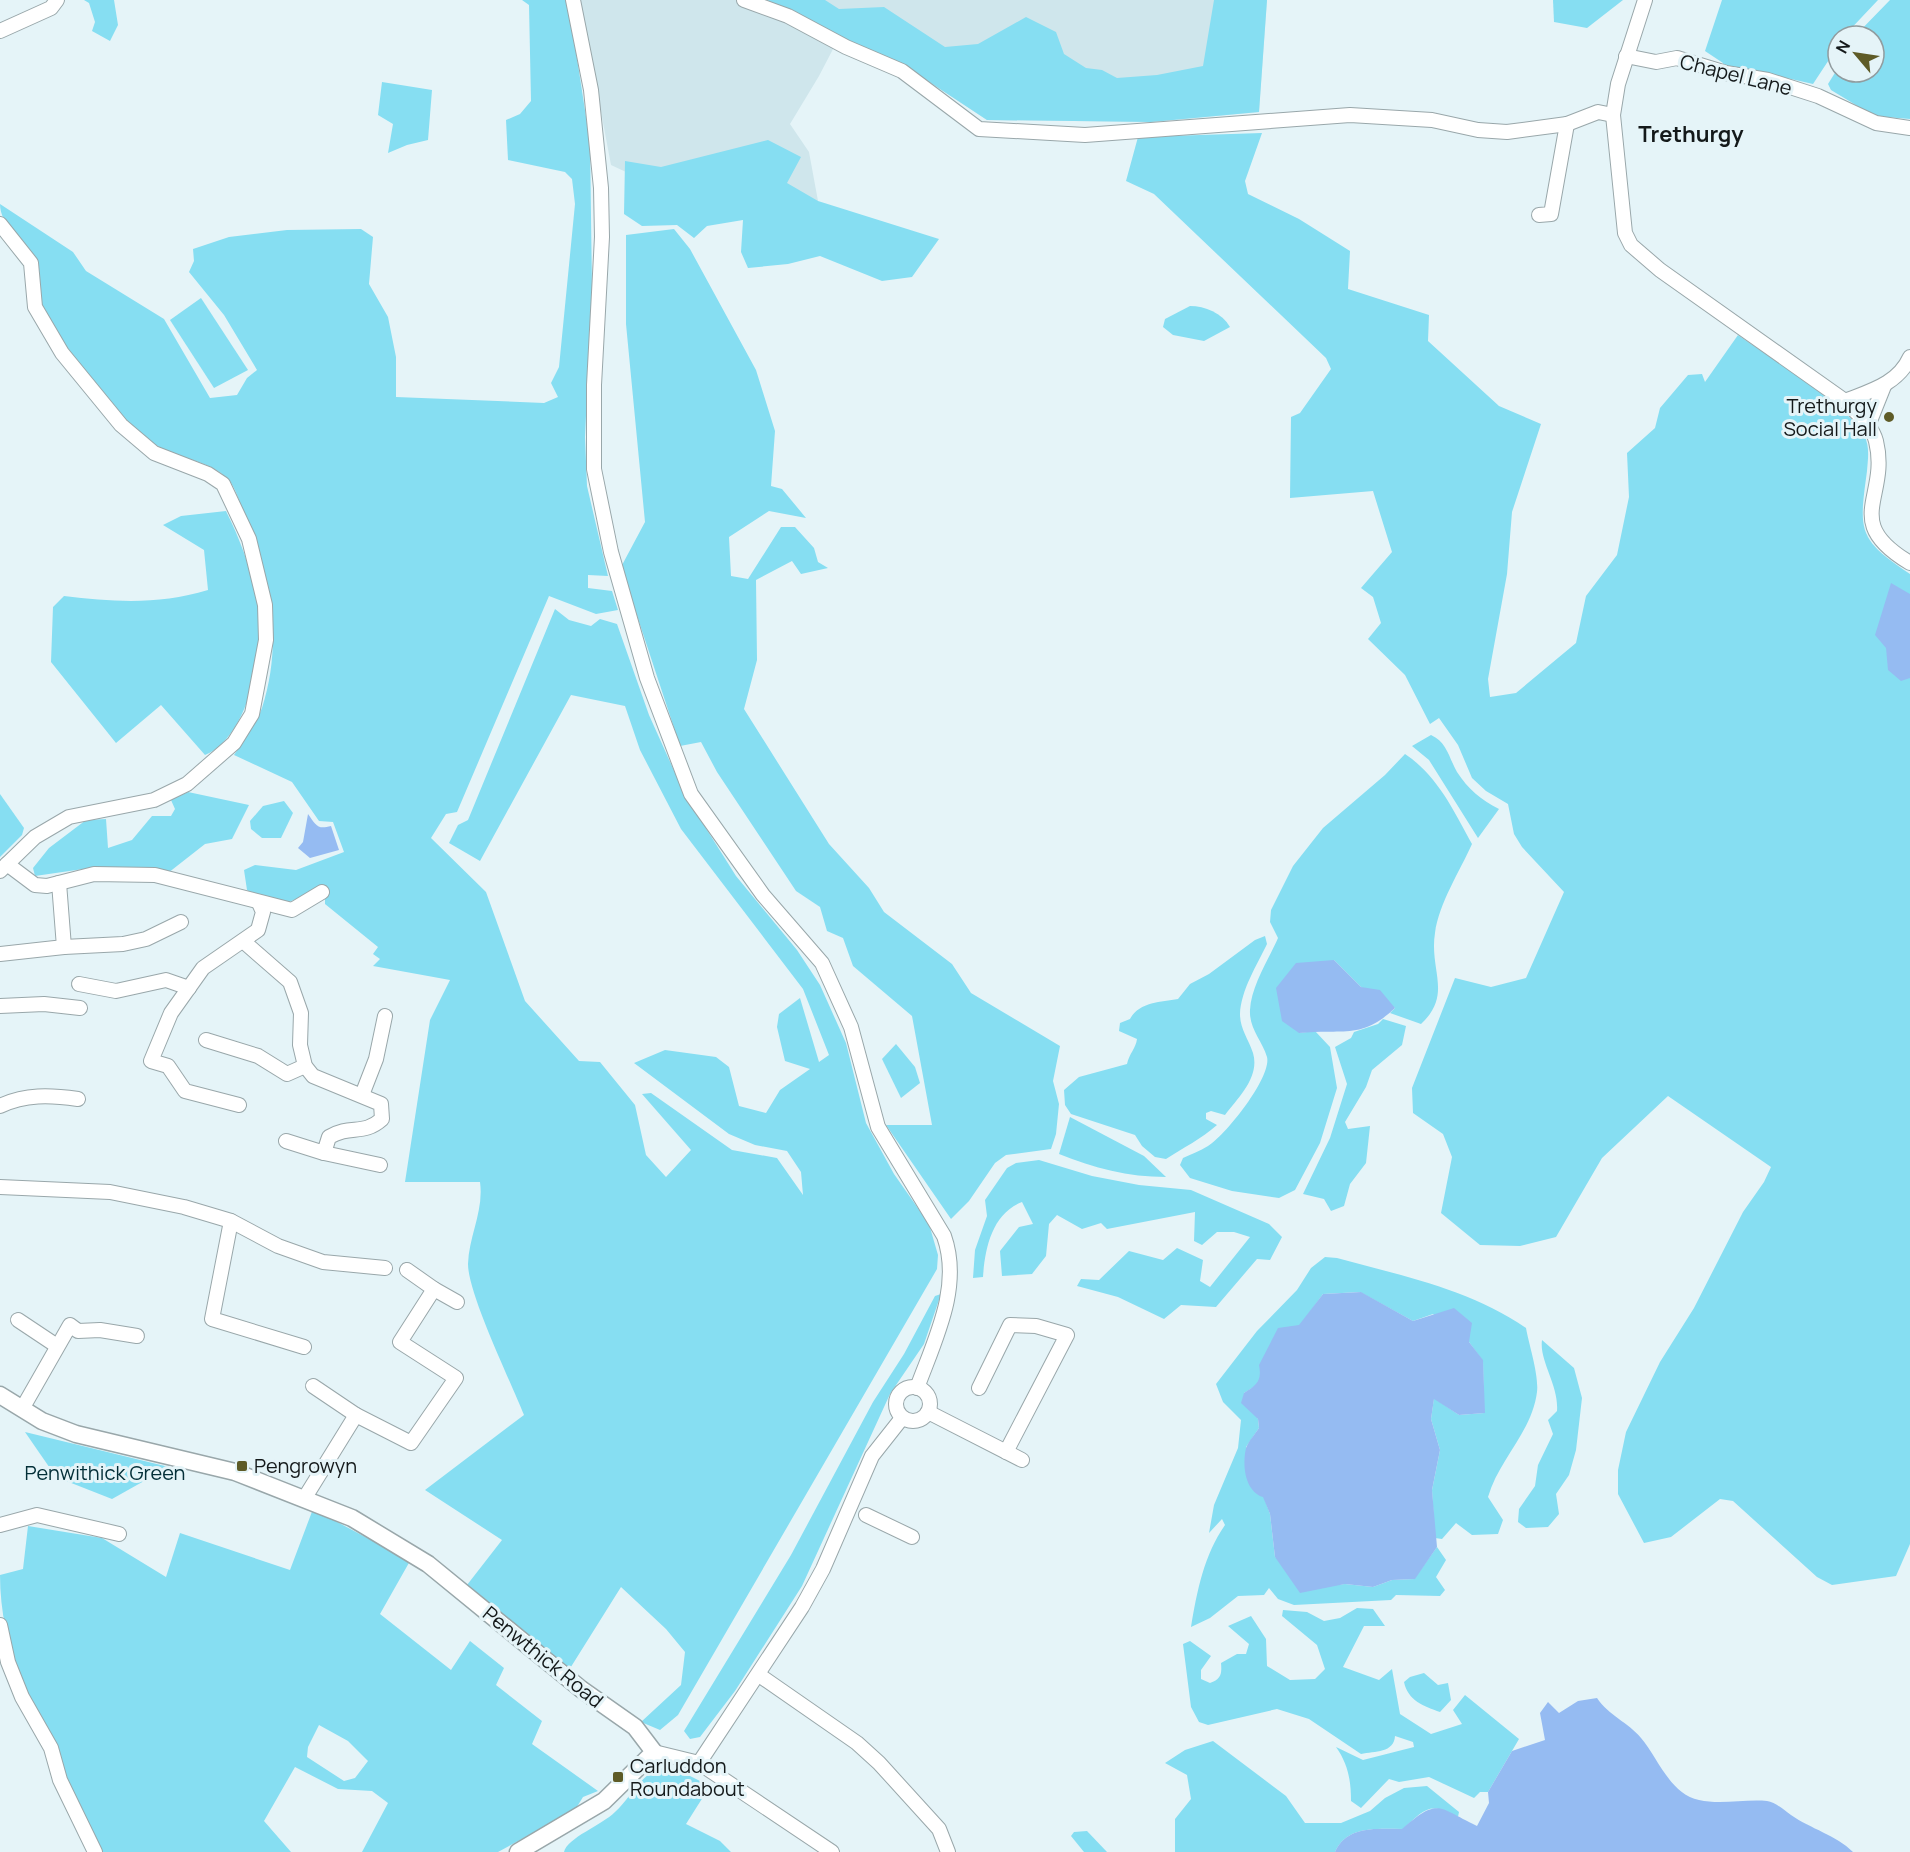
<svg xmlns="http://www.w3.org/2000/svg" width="1910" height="1852" viewBox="0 0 1910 1852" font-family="Manrope,sans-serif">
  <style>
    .built { fill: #cfe6ec }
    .green { fill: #86def2; fill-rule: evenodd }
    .water { fill: #95bbf2 }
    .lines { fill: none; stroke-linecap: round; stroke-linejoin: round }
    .minor-casing { stroke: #99a7aa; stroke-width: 16 }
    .major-casing { stroke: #99a7aa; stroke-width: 19 }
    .minor { stroke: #fff; stroke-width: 14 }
    .major { stroke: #fff; stroke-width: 16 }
    .poi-dot { fill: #5e5b27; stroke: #e5f4f8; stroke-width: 2 }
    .labels { text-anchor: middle; stroke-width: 6; stroke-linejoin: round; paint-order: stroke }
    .street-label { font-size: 20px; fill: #14191a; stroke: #e5f4f8 }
    .poi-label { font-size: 20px; fill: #14191a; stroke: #e5f4f8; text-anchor: start }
    .park-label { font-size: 20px; fill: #032f38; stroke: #e5f4f8 }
    .quarter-label { font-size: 22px; font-weight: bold; fill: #14191a; stroke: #e5f4f8 }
  </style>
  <rect width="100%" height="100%" fill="#e5f4f8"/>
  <polygon class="built" points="580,0 1267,0 1259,112 1151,122 987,120 845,26 819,76 790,124 809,152 818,201 673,194 611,165"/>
  <g class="green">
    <polygon points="84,0 114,0 118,25 110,41 92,31 95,22 89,3"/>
    <path d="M522,0h44l3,6 21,137 2,145 -7,149 2,49 21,90 -20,-1v13l24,3 6,19 -22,4 -47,-18 -92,216 -11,2 -15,24 55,54 39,109 54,60 21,1 35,43 11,50 20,22 25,-27 -49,-56 9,-1 81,57 45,8 26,37 -2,-23 -14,-21 -32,-6 -26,-11 -95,-71 31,-13 51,7 13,10 10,39 27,7 14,-23 30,-21 -25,-8 -8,-34 2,-13 21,-16 19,64 10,-7 -26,-66 -122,-160 -41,-79 -15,-44 -54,-11 -91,166 -31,-18 9,-18 10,-5 87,-211 14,11 22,6 9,-7 17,5 32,91 36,80 51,81 61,74 23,35 26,58 20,80 28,51 35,50 9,31 -1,14 -259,446 -18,15 -19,-8 40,-37 4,-33 -19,-23 -45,-42 -52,83 -102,-85 35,-45 -77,-50 99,-75c-13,-33 -56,-121 -56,-151 1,-29 16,-53 12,-82h-75l25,-162 20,-40 -77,-14 7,-7 -7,-5 5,-7 -53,-43v-18l-36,16 -33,-6 -9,-6 -3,-20 11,-5 41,5 48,-18 -11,-30 -14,-1 -27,-39 -58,-27c9,-14 22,-31 28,-47 20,-61 11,-129 -15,-186 -5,-12 -10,-32 -18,-42 -19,-20 -51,-21 -73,-35 -38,-25 -100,-96 -115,-139 -5,-14 -2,-31 -7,-45 -6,-21 -34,-33 -34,-57l73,48 13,19 78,48 46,79 27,-3 10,-17 10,-8 -33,-55 -35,-43 5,-11 -1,-12 36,-12 58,-7 74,-1 12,8 -4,47 19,33 8,40v40l148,6 14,-6 -7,-14 8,-16 16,-163 -3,-25 -7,-7 -57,-12 -2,-40 14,-6 11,-13 -2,-96z"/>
    <polygon points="767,0 825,0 839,9 884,7 945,47 978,44 1026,17 1056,32 1064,54 1086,68 1102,70 1117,78 1157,75 1203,66 1214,0 1267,0 1259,112 1151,122 987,120 905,66 847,41"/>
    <polygon points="1553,0 1623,0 1587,28 1554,22"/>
    <polygon points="1722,0 1878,0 1844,36 1838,36 1838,46 1813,84 1765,73 1724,68 1723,63 1705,51"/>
    <polygon points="1890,0 1910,0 1910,119 1874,116 1831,90 1828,84 1838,68 1838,72 1874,72 1874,36 1855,36"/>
    <polygon points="382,82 432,90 428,140 407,145 388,153 393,124 378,115"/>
    <path d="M1262,133l-17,48 3,13 51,25 51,32 -2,38 81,26 -1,26 71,65 42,18 -29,88 -5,62 -19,105 2,18 26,-4 60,-50 10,-47 31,-41 12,-58 -2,-44 28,-25 5,-20 28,-33 14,-1 3,8 33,-47c27,19 114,74 126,100 6,11 4,24 3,36 -8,60 -10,68 43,103v970l-14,32 -64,9 -15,-8 -84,-76 -13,-2 -49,38 -27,6 -26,-49v-24l8,-38 34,-70 34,-54 49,-96 21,-30 7,-15 -103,-71 -66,62 -46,79 -36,9 -40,-1 -39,-32 11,-56 -9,-23 -30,-21 -1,-25 43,-110 36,9 35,-9 38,-86 -42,-45 -8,-13 -6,-30 -22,-13 -14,-13 -14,-33 -19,-27 -9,6 -25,-49 -37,-36 13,-16 -8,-26 -12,-9 31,-36 -19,-61 -83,7 1,-81 9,-4 31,-44 -5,-11 -172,-164 -28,-13 12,-44z"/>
    <polygon points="768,140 801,157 787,183 818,201 939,239 912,277 882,281 820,256 788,264 748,268 741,252 743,220 707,226 694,238 677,225 642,226 624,214 625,161 661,167"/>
    <polygon points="674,229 690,249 756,370 775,431 771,486 782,489 806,518 769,511 729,537 731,576 748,579 781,527 795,527 814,548 818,562 828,568 801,574 792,561 756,580 757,660 744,709 829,844 869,888 884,912 952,964 971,993 1060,1046 1053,1081 1059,1104 1056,1134 1051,1149 1006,1155 995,1163 969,1201 951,1219 886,1125 932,1125 912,1016 853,966 843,938 827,931 820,907 796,891 717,772 701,742 680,746 621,567 645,522 626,324 626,235"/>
    <polygon points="201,298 248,370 214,388 170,320"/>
    <path d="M1190,306c15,0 32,7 40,21l-26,14 -31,-6 -10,-8 2,-8z"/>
    <path d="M226,511c15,30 26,61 32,94 8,44 -9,132 -53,150l-44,-50 -45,38 -65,-81 2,-55 11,-11c50,6 95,9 144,-6l-4,-40 -41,-25 18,-9z"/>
    <path d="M1431,735c16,7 18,23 26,37 11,17 24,28 42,37l-21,29 -49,-78 -17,-14z"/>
    <path d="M1405,754c32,21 49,57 67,90 -12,27 -33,59 -37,89 -6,37 18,61 -14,91l-31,-11 5,-5 -34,-21 -27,-27 -35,73 16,-2 15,16 7,41 -17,55 -25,47 -16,8 -47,-7 -42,-13 -10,-13 3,-7c8,-4 17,-7 25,-12 17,-10 64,-69 59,-89 -5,-17 -18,-28 -17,-47 1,-24 19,-51 28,-72l-8,-16 1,-12 22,-44 30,-38 62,-53z"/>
    <polygon points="188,792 249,805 232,839 205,844 168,873 97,867 35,876 33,868 49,848 86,820 106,819 108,848 132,840 152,816 171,816 175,809 171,800"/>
    <polygon points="0,794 24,828 22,835 0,857"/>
    <polygon points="284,801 293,813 281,838 262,838 251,829 250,821 263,806"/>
    <path d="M1265,936l2,8c-10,21 -26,46 -27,70 0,15 8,24 13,39 7,24 -14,44 -28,62l-14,-4 -5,2v6l11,6c-16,14 -34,23 -51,34l-11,-2 -13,-11 -7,-11 -64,-21 -6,-9 -1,-15 15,-13 48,-13c2,-10 9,-16 10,-25l-18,-8 1,-8 10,-4c9,-17 31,-17 48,-20l12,-15 19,-10 46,-34z"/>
    <polygon points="1383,1019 1406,1026 1402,1045 1372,1070 1366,1087 1345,1122 1348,1129 1370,1126 1366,1163 1350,1184 1344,1206 1331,1211 1324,1199 1303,1194 1330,1138 1347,1084 1335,1047 1351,1038 1354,1032 1378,1024"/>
    <polygon points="896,1044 915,1067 920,1083 901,1098 882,1059"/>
    <path d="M1070,1117l74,39 22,21c-38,0 -72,-9 -107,-23z"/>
    <path d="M1039,1160l53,16 47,9 52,5 78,34 13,13 -12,23 -13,-1 -41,48 -35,-2 -17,14 -46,-22 -41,-11 4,-7 18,1 30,-29 34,9 14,-12 26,12 -3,21 10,6 40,-50 -16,-5h-17l-15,13 -8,-4 1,-29 -88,17 -6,-6 -19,6 -25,-14 -8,9 -3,32 -14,18 -30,2 -2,-25 19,-24 14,-3 -11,-22c-30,12 -37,46 -39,75l-10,1 2,-28 12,-34 -2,-16 22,-32 9,-5z"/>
    <path d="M1325,1257l12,1c65,18 133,31 189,70 3,17 13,47 11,64 -5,40 -38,67 -49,105l15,23 -5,14 -26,1 -16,-12 -14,16 -7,-1 -3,-48 8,-40 -9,-31 3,-21 25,17 25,-2 -1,-52 -14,-19 -36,-28 -20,7 -53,-29 -37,2 -66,91 -13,8 14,26 1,9 -13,19 24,67 5,43 52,29 18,-2 28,3 19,-7 22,-1 23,-32 9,13 -10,17 9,13 -5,6 -44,-1 -5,5 -97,5 -16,-6 -9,-11 -5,7 -26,1 -28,22 -19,9c6,-36 13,-72 34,-102l-3,-6 -13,14 5,-28 24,-57 3,-28 -18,-18 -7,-18 41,-53 40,-41 14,-22z"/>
    <polygon points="941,1294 924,1344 890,1394 802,1586 735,1691 700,1737 690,1739 684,1731 791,1555 873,1402 904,1354 935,1296"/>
    <path d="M1542,1340l32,28 8,30 -6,52 -7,25 -13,19 3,20 -11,13 -22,1 -8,-6 1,-13 16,-23 3,-21 15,-31 -5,-14 9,-9c2,-26 -18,-50 -15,-71z"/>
    <polygon points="25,1432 169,1467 112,1499 56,1477"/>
    <path d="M313,1509l97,52 -30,53 71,56 19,-29 34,27 -8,17 46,36 -10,23 66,47 -15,6 -8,13 -77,42h-136l26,-49 -16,-12 -34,-2 -43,-22 -31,54 27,31h-189l-15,-22c-36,-81 -87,-164 -87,-255l23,-6 5,-43 74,12 64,39 14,-44 110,37zM319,1725l29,16 20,20 -13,17 -11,3 -37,-24 1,-10z"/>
    <path d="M1357,1608l16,1 12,17h-21l-21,41 36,13 13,-11 8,45 31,20 31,-10 -9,-14 12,-15 54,44 -31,53h-8l-6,6 -45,-21 -30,5 -10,-3 -28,29 -10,-7c0,-21 -3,-37 -15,-54l27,13 51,-13 -1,-5 -18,-6c-1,17 -20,15 -34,18l-52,-35 -32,-10 -69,16 -9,-3 -8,-15 -8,-63 7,-3 21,15 -10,14v9l9,4c11,-4 12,-9 11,-20l16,-9h9l3,-10 -21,-18 23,-10 15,23 1,27 23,14 25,-1 10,-10 -8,-24 -35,-29 1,-6 24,2 17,9 16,-3z"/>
    <path d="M1424,1673l14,12 10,-2 3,17 -11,12c-16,-6 -32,-11 -36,-30l6,-5z"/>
    <path d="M1213,1741l73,55 19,27h36l29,-12 15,-13 19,-10 23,-2 32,26 -1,5c-29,-16 -33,-8 -55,12 -25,0 -56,-4 -68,23h-160v-33l16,-20 -4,-24 -22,-12 20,-13z"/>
    <path d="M663,1768l27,8 20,10 -24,38 34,17 11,11h-167c3,-14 38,-27 51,-40 16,-14 25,-39 48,-44z"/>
    <polygon points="1087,1831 1107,1852 1084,1852 1071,1836 1074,1832"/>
  </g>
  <g class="water">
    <polygon points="1891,583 1910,594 1910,678 1901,681 1888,670 1886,648 1875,635"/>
    <path d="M308,814c8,11 9,16 23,12l8,24 -29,8 -12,-10 5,-6z"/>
    <path d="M1334,960l27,27 19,3 15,18c-35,33 -53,20 -96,25l-17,-12 -6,-33 20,-25z"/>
    <path d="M1361,1292l52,29 41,-13 18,15 -3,19 14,18 2,53 -26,2 -25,-16 -3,20 9,31 -8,40 5,57 -22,32 -23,1 -19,7 -28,-3 -45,9 -25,-36 -5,-43 -7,-17c-18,-6 -21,-31 -17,-49 2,-6 9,-14 13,-20l-1,-9 -17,-16 3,-10c13,-8 18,-12 15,-28l19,-37 21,-3 24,-31z"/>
    <path d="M1597,1698c12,18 31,24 44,40 17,20 29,56 58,62 21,5 46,-1 68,1 8,1 17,9 24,14 20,14 45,20 62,37h-518c12,-27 43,-23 67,-23 37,-32 35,-22 75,-3l12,-23 -1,-11 24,-41 33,-11 -5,-27 8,-11 11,11 19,-12z"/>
  </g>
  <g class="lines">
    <defs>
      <g id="minor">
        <path d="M573,0l18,90 10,98 1,49 -8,148v84l17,83 36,126 44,116 72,101 59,68 29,64 27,100 66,109c18,51 -9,103 -27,152"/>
        <polyline points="744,0 788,16 846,47 902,71 979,129 1085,135 1350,115 1432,120 1478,130 1507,132 1567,124 1598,112 1613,115"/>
        <path d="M1645,0l-27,84 -5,31 12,118 6,12 29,25 185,131c11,12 27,24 31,40 14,57 -36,80 34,122"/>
        <polyline points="0,31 51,8 57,0"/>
        <polyline points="1626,56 1656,62 1677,58 1726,73 1768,80 1818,96 1876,123 1910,128"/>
        <polyline points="1539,215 1551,214 1567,124"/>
        <polyline points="0,224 31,263 35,307 62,353 121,425 154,453 208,474 223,484 249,539 265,605 266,640 252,714 234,743 187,784 154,800 69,817 35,837 0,871"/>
        <path d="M1845,401c25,-10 53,-17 65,-44"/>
        <polyline points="1868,426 1884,386"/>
        <polyline points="7,864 35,885 47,886 94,874 155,875 292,910 322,892"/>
        <path d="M243,941l47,41 11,31 -1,32 5,21 8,10 68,28 1,15c-19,17 -31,5 -53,18l-5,16 -38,-12"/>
        <polyline points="64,947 123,944 146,939 181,922"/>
        <polyline points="0,954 64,947 59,883"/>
        <polyline points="79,984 116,991 166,980 189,988"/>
        <polyline points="0,1006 44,1004 80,1008"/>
        <polyline points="206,1040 258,1056 287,1074 305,1066"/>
        <polyline points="362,1095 376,1059 385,1016"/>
        <polyline points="239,1105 185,1091 168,1066 151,1061 171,1013 203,968 258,930 263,912 259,903"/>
        <path d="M0,1106c25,-12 50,-11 78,-7"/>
        <polyline points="324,1153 380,1165"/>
        <polyline points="0,1187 110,1192 184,1207 231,1221 278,1246 323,1262 385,1268"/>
        <polyline points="231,1221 212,1319 304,1347"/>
        <polyline points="434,1289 457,1302"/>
        <polyline points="18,1320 57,1346"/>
        <polyline points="313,1386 356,1415"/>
        <circle cx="913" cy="1404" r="17"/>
        <polyline points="979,1388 1010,1325 1036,1326 1067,1335 1006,1452"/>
        <polyline points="22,1409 70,1325 78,1331 100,1330 137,1336"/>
        <polyline points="928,1412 1022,1460"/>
        <polyline points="304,1499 356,1415 411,1443 456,1378 400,1342 434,1289 407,1270"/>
        <polyline points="866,1515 912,1537"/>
        <polyline points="0,1525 37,1515 119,1534"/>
        <polyline points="0,1625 8,1662 22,1697 51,1748 60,1780 95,1852"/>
        <polyline points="759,1675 857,1743 879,1763 939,1829 948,1852"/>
        <polyline points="654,1752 699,1763 832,1852"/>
        <polyline points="699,1763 802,1607 823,1569 872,1456 902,1418"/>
      </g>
      <polyline id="major" points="0,1395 42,1421 76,1434 235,1472 352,1518 428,1564 581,1689 635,1727 654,1752 604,1801 518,1852"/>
    </defs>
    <use href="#minor" class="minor-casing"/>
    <use href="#major" class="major-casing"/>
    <use href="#minor" class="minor"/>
    <use href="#major" class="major"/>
  </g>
  <g class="poi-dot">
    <circle cx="1889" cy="417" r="6"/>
    <rect x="236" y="1460" width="12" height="12" rx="3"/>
    <rect x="612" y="1771" width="12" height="12" rx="3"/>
  </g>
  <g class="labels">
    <g class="street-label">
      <text transform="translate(1736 75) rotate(14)" y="7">Chapel Lane</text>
      <text transform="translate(543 1657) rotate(39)" y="7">Penwthick Road</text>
    </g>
    <g class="poi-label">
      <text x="1877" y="413" text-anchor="end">Trethurgy<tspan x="1877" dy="23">Social Hall</tspan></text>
      <text x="254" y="1473">Pengrowyn</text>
      <text x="630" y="1773">Carluddon<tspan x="630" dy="23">Roundabout</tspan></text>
    </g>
    <g class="park-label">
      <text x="105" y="1480">Penwithick Green</text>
    </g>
    <g class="quarter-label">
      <text x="1691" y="142">Trethurgy</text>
    </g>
  </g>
  <g transform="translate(1856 54) rotate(299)"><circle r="28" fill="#e5f4f8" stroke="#919c9f" stroke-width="1.5"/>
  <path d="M0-4.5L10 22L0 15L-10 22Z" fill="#5e5b27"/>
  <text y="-9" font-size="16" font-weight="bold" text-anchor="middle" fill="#14191a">N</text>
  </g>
</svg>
